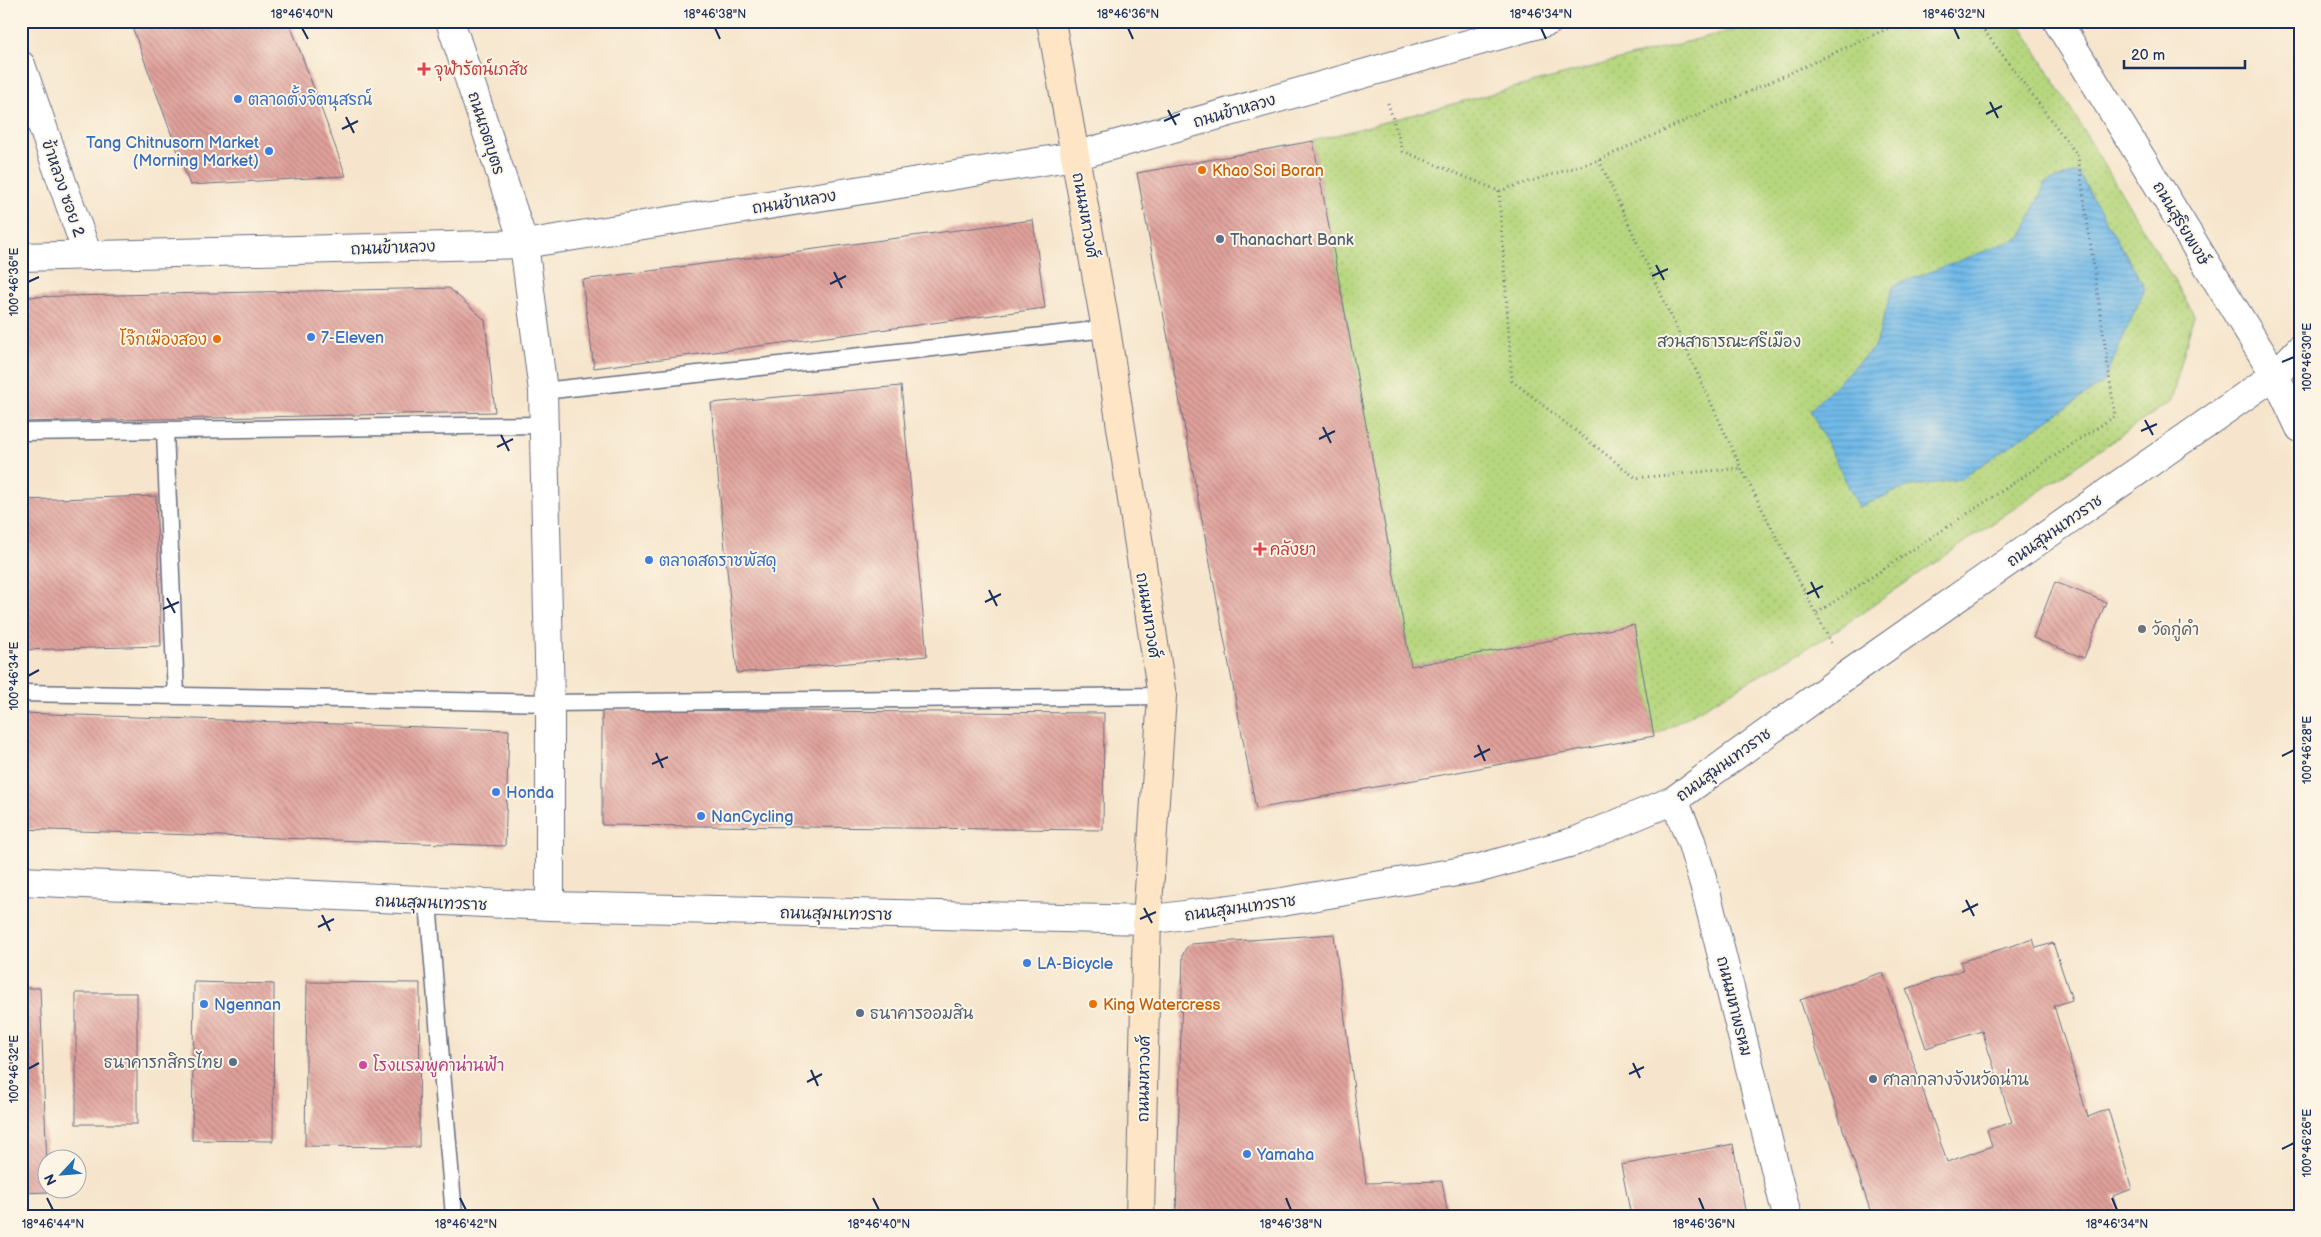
<svg xmlns="http://www.w3.org/2000/svg" width="2321" height="1237" viewBox="0 0 2321 1237" font-family="'Balsamiq Sans','Playpen Sans Thai',sans-serif">
  <style>
    .park { fill: url(#park-dots); stroke: #69836e }
    .water { fill: url(#water-rules); stroke: #4674a4 }
    .building { fill: url(#building-back-hatch) }
    .lines { fill: none; stroke-linecap: round; stroke-linejoin: round }
    .service-casing { stroke: #686f84; stroke-width: 19 }
    .minor-casing { stroke: #686f84; stroke-width: 30 }
    .tertiary-casing { stroke: #686f84; stroke-width: 30 }
    .secondary-casing { stroke: #686f84; stroke-width: 30 }
    .path { stroke: #686f84; stroke-width: 3; stroke-dasharray: 1 4; stroke-linecap: butt }
    .service { stroke: #fff; stroke-width: 16 }
    .minor { stroke: #fff; stroke-width: 28 }
    .tertiary { stroke: #fff; stroke-width: 28 }
    .secondary { stroke: #fde5c5; stroke-width: 28 }
    .ticks { fill: none; stroke: #1b2f5e; stroke-width: 2 }
    .health-dot { fill: #e0444e; stroke: #fcf5e5; stroke-width: 2 }
    .shop-dot { fill: #3f7fe0; stroke: #fcf5e5; stroke-width: 2 }
    .food-dot { fill: #e8710a; stroke: #fcf5e5; stroke-width: 2 }
    .service-dot { fill: #5c6f8a; stroke: #fcf5e5; stroke-width: 2 }
    .worship-dot { fill: #6b7280; stroke: #fcf5e5; stroke-width: 2 }
    .hotel-dot { fill: #d1479c; stroke: #fcf5e5; stroke-width: 2 }
    .labels { text-anchor: middle; stroke-width: 4; stroke-linejoin: round; paint-order: stroke }
    .health-label { font-size: 16px; fill: #be3a42; stroke: #fcf5e5; text-anchor: start }
    .shop-label { font-size: 16px; fill: #366cbe; stroke: #fcf5e5; text-anchor: start }
    .street-label { font-size: 16px; fill: #1b2f5e; stroke: #fcf5e5 }
    .food-label { font-size: 16px; fill: #c56008; stroke: #fcf5e5; text-anchor: start }
    .service-label { font-size: 16px; fill: #4e5e75; stroke: #fcf5e5; text-anchor: start }
    .park-label { font-size: 16px; fill: #425966; stroke: #fcf5e5 }
    .worship-label { font-size: 16px; fill: #5b616d; stroke: #fcf5e5; text-anchor: start }
    .hotel-label { font-size: 16px; fill: #b23c85; stroke: #fcf5e5; text-anchor: start }
    .neatline { fill: none; stroke: #1b2f5e; stroke-width: 2 }
    .ticks-label { font-size: 12px; text-anchor: middle; fill: #1b2f5e }
  </style>
  <defs>
    <pattern id="park-dots" width="8" height="8" patternUnits="userSpaceOnUse" patternTransform="scale(1.25)"><rect width="8" height="8" fill="#b7d77f"/><path d="M2 2h.1M6 6h.1" fill="none" stroke="#9db970" stroke-width="1.8" stroke-linecap="round"/></pattern>
    <pattern id="water-rules" width="6" height="5" patternUnits="userSpaceOnUse" patternTransform="scale(1.25)"><rect width="6" height="5" fill="#71bae9"/><path d="M0 2.5h6" fill="none" stroke="#5c98c0"/></pattern>
    <pattern id="building-back-hatch" width="6" height="6" patternUnits="userSpaceOnUse" patternTransform="scale(1.25)"><rect width="6" height="6" fill="#e1a19b"/><path d="M-1 5l2 2M0 0l6 6M5-1l2 2" fill="none" stroke="#b68482"/></pattern>
  </defs>
  <rect width="100%" height="100%" fill="#fcf5e5"/>
  <filter id="ink" filterUnits="userSpaceOnUse"><feTurbulence type="fractalNoise" baseFrequency=".02" numOctaves="2"/><feDisplacementMap in="SourceGraphic" scale="10" xChannelSelector="R" yChannelSelector="G"/><feConvolveMatrix kernelMatrix="1 2 1 2 8 2 1 2 1" color-interpolation-filters="sRGB"/></filter>
  <filter id="wash" filterUnits="userSpaceOnUse"><feTurbulence type="fractalNoise" baseFrequency=".0096" numOctaves="4" result="noise"/><feDisplacementMap in="SourceGraphic" scale="20" xChannelSelector="R" yChannelSelector="G"/><feGaussianBlur stdDeviation="1.12" result="paint"/><feColorMatrix in="noise" values="0 0 0 0 0 0 0 0 0 0 0 0 0 0 0 0 0 1.4 0 .05"/><feComposite in="paint" operator="in"/></filter>
  <g filter="url(#wash)">
    <rect width="100%" height="100%" fill="#f6e5cc"/>
    <polygon class="park" points="1766,21 2018,21 2194,314 2171,401 1828,636 1654,736 1634,626 1411,666 1313,141"/>
    <polygon class="water" points="2078,172 2145,288 2103,383 1961,479 1907,487 1859,507 1810,410 1876,345 1893,286 2022,237 2045,183"/>
    <g id="blocks">
      <g class="building">
        <polygon points="130,21 289,21 346,176 190,185"/>
        <polygon points="1313,141 1411,666 1634,625 1654,736 1256,809 1137,173"/>
        <polygon points="1033,220 1045,308 594,368 582,280"/>
        <polygon points="449,288 485,320 495,412 21,422 21,297"/>
        <polygon points="901,386 927,656 737,673 711,403"/>
        <polygon points="156,496 161,646 21,650 21,500"/>
        <polygon points="2055,582 2106,602 2084,658 2033,638"/>
        <polygon points="602,710 1104,713 1103,830 602,825"/>
        <polygon points="21,713 509,730 505,846 21,829"/>
        <polygon points="1334,934 1366,1183 1442,1181 1448,1216 1176,1216 1183,954 1186,948 1191,944"/>
        <polygon points="2033,939 2036,948 2053,943 2072,1000 2054,1006 2088,1117 2108,1109 2132,1189 2113,1196 2119,1216 1872,1216 1800,1000 1883,972 1947,1162 1992,1146 1987,1130 2012,1122 1982,1031 1926,1048 1906,989 1963,970 1960,962"/>
        <polygon points="194,982 274,984 273,1141 192,1140"/>
        <polygon points="307,982 420,983 419,1147 305,1146"/>
        <polygon points="21,988 40,988 48,1192 21,1193"/>
        <rect x="76" y="993" width="61" height="131"/>
        <polygon points="1733,1144 1746,1216 1631,1216 1621,1165"/>
      </g>
    </g>
  </g>
  <g filter="url(#ink)">
    <use href="#blocks" fill-opacity="0" stroke="#686f84" stroke-width="1"/>
    <g class="lines">
      <defs>
        <g id="service">
          <polyline points="543,391 1106,329"/>
          <polyline points="165,431 176,695"/>
          <polyline points="21,432 543,425"/>
          <polyline points="21,693 550,703 1162,696"/>
          <polyline points="428,902 454,1216"/>
        </g>
        <g id="minor">
          <polyline points="450,21 524,244 543,391 550,703 550,906"/>
          <polyline points="2057,21 2275,375 2300,428"/>
          <polyline points="21,65 88,256"/>
          <polyline points="21,257 524,244 1075,156 1549,21"/>
          <polyline points="1674,800 1691,841 1704,884 1787,1216"/>
        </g>
        <polyline id="tertiary" points="21,881 550,906 1147,920 1282,902 1480,868 1576,841 1674,800 1847,675 2275,375 2300,349"/>
        <polyline id="secondary" points="1051,21 1106,329 1162,696 1147,920 1140,1216"/>
      </defs>
      <use href="#service" class="service-casing"/>
      <use href="#minor" class="minor-casing"/>
      <use href="#tertiary" class="tertiary-casing"/>
      <use href="#secondary" class="secondary-casing"/>
      <g class="path">
        <polyline points="1388,103 1403,151 1499,191 1599,160 1904,21"/>
        <polyline points="1599,160 1741,468 1831,643"/>
        <polyline points="1499,191 1512,381 1636,478 1741,468"/>
        <polyline points="1817,613 2115,416 2078,156 1977,21"/>
      </g>
      <use href="#service" class="service"/>
      <use href="#minor" class="minor"/>
      <use href="#tertiary" class="tertiary"/>
      <use href="#secondary" class="secondary"/>
    </g>
  </g>
  <path class="ticks" d="M302,28l6,11M715,28l5,11M1128,28l5,11M1541,28l5,11M1954,28l5,11M1990,102l8,16M1168,110l8,15M1986,114l16,-8M346,117l8,16M1164,121l16,-7M342,129l16,-8M1656,265l8,15M834,272l8,16M1652,276l16,-7M28,282l11,-5M830,284l16,-8M2282,362l12,-5M2145,420l8,15M1323,427l8,16M2141,431l16,-7M501,435l8,16M1319,439l16,-8M497,447l16,-8M1811,582l8,16M989,590l8,16M1807,594l16,-8M167,598l8,15M985,602l16,-8M163,609l16,-7M28,676l11,-6M1478,745l7,16M656,753l7,15M2282,756l12,-6M1474,757l16,-8M652,764l16,-7M1966,900l8,16M1144,908l8,15M1962,912l16,-8M322,915l8,16M1140,919l16,-7M318,927l16,-8M1633,1063l7,15M28,1069l11,-6M811,1070l7,16M1629,1074l15,-7M807,1082l15,-8M2282,1149l12,-6M47,1198l6,12M460,1198l6,12M873,1198l6,12M1286,1198l5,12M1699,1198l5,12M2112,1198l5,12"/>
  <g class="health-dot">
    <path d="M421.5 61.5h5v5h5v5h-5v5h-5v-5h-5v-5h5z"/>
    <path d="M1257.5 541.5h5v5h5v5h-5v5h-5v-5h-5v-5h5z"/>
  </g>
  <g class="shop-dot">
    <circle cx="238" cy="99" r="5"/>
    <circle cx="269" cy="151" r="5"/>
    <circle cx="311" cy="337" r="5"/>
    <circle cx="649" cy="560" r="5"/>
    <circle cx="496" cy="792" r="5"/>
    <circle cx="701" cy="816" r="5"/>
    <circle cx="1027" cy="963" r="5"/>
    <circle cx="204" cy="1004" r="5"/>
    <circle cx="1247" cy="1154" r="5"/>
  </g>
  <g class="food-dot">
    <circle cx="1202" cy="170" r="5"/>
    <circle cx="217" cy="339" r="5"/>
    <circle cx="1093" cy="1004" r="5"/>
  </g>
  <g class="service-dot">
    <circle cx="1220" cy="239" r="5"/>
    <circle cx="860" cy="1013" r="5"/>
    <circle cx="233" cy="1062" r="5"/>
    <circle cx="1873" cy="1079" r="5"/>
  </g>
  <circle class="worship-dot" cx="2142" cy="629" r="5"/>
  <circle class="hotel-dot" cx="363" cy="1065" r="5"/>
  <g class="labels">
    <g class="health-label">
      <text x="434" y="75">จุฬารัตน์เภสัช</text>
      <text x="1270" y="555">คลังยา</text>
    </g>
    <g class="shop-label">
      <text x="248" y="105">ตลาดตั้งจิตนุสรณ์</text>
      <text x="259" y="148" text-anchor="end">Tang Chitnusorn Market<tspan x="259" dy="18">(Morning Market)</tspan></text>
      <text x="321" y="343">7-Eleven</text>
      <text x="659" y="566">ตลาดสดราชพัสดุ</text>
      <text x="506" y="798">Honda</text>
      <text x="711" y="822">NanCycling</text>
      <text x="1037" y="969">LA-Bicycle</text>
      <text x="214" y="1010">Ngennan</text>
      <text x="1257" y="1160">Yamaha</text>
    </g>
    <g class="street-label">
      <text transform="translate(1234 110) rotate(-16)" y="6">ถนนข้าหลวง</text>
      <text transform="translate(487 133) rotate(72)" y="6">ถนนเจตบุตร</text>
      <text transform="translate(64 188) rotate(71)" y="6">ข้าหลวง ซอย 2</text>
      <text transform="translate(794 201) rotate(-9)" y="6">ถนนข้าหลวง</text>
      <text transform="translate(1086 215) rotate(80)" y="6">ถนนมหาวงศ์</text>
      <text transform="translate(2182 223) rotate(59)" y="6">ถนนสุริยพงษ์</text>
      <text transform="translate(393 247) rotate(-2)" y="6">ถนนข้าหลวง</text>
      <text transform="translate(2054 530) rotate(-35)" y="6">ถนนสุมนเทวราช</text>
      <text transform="translate(1149 615) rotate(81)" y="6">ถนนมหาวงศ์</text>
      <text transform="translate(1723 764) rotate(-36)" y="6">ถนนสุมนเทวราช</text>
      <text transform="translate(431 902) rotate(2)" y="6">ถนนสุมนเทวราช</text>
      <text transform="translate(1240 907) rotate(-8)" y="6">ถนนสุมนเทวราช</text>
      <text transform="translate(836 913) rotate(1)" y="6">ถนนสุมนเทวราช</text>
      <text transform="translate(1735 1006) rotate(76)" y="6">ถนนมหาพรหม</text>
      <text transform="translate(1143 1079) rotate(-89)" y="6">ถนนมหาวงศ์</text>
    </g>
    <g class="food-label">
      <text x="1212" y="176">Khao Soi Boran</text>
      <text x="207" y="345" text-anchor="end">โจ๊กเมืองสอง</text>
      <text x="1103" y="1010">King Watercress</text>
    </g>
    <g class="service-label">
      <text x="1230" y="245">Thanachart Bank</text>
      <text x="870" y="1019">ธนาคารออมสิน</text>
      <text x="223" y="1068" text-anchor="end">ธนาคารกสิกรไทย</text>
      <text x="1883" y="1085">ศาลากลางจังหวัดน่าน</text>
    </g>
    <g class="park-label">
      <text x="1729" y="347">สวนสาธารณะศรีเมือง</text>
    </g>
    <g class="worship-label">
      <text x="2152" y="635">วัดกู่คำ</text>
    </g>
    <g class="hotel-label">
      <text x="373" y="1071">โรงแรมพูคาน่านฟ้า</text>
    </g>
  </g>
  <rect width="2321" height="1237" fill="none" stroke="#fcf5e5" stroke-width="55"/>
  <g transform="translate(62 1174) rotate(244)"><circle r="24" fill="#fcf5e5" stroke="#a2a6af"/>
  <path d="M0-4L9 19L0 12L-9 19Z" fill="#1f6fb2"/>
  <text y="-8" font-size="14" font-weight="bold" text-anchor="middle" fill="#1b2f5e">N</text>
  </g>
  <path d="M2124 60v8h121v-8" fill="none" stroke="#1b2f5e" stroke-width="2.5"/>
  <text x="2131" y="60" font-size="15" fill="#1b2f5e" stroke="#fcf5e5" stroke-width="4" paint-order="stroke">20 m</text>
  <rect x="28" y="28" width="2266" height="1182" class="neatline"/>
  <g class="ticks-label">
    <text x="302" y="18">18°46'40"N</text>
    <text x="715" y="18">18°46'38"N</text>
    <text x="1128" y="18">18°46'36"N</text>
    <text x="1541" y="18">18°46'34"N</text>
    <text x="1954" y="18">18°46'32"N</text>
    <text transform="translate(14 282) rotate(-90)" y="4">100°46'36"E</text>
    <text transform="translate(2307 357) rotate(-90)" y="4">100°46'30"E</text>
    <text transform="translate(14 676) rotate(-90)" y="4">100°46'34"E</text>
    <text transform="translate(2307 750) rotate(-90)" y="4">100°46'28"E</text>
    <text transform="translate(14 1069) rotate(-90)" y="4">100°46'32"E</text>
    <text transform="translate(2307 1143) rotate(-90)" y="4">100°46'26"E</text>
    <text x="53" y="1228">18°46'44"N</text>
    <text x="466" y="1228">18°46'42"N</text>
    <text x="879" y="1228">18°46'40"N</text>
    <text x="1291" y="1228">18°46'38"N</text>
    <text x="1704" y="1228">18°46'36"N</text>
    <text x="2117" y="1228">18°46'34"N</text>
  </g>
</svg>
